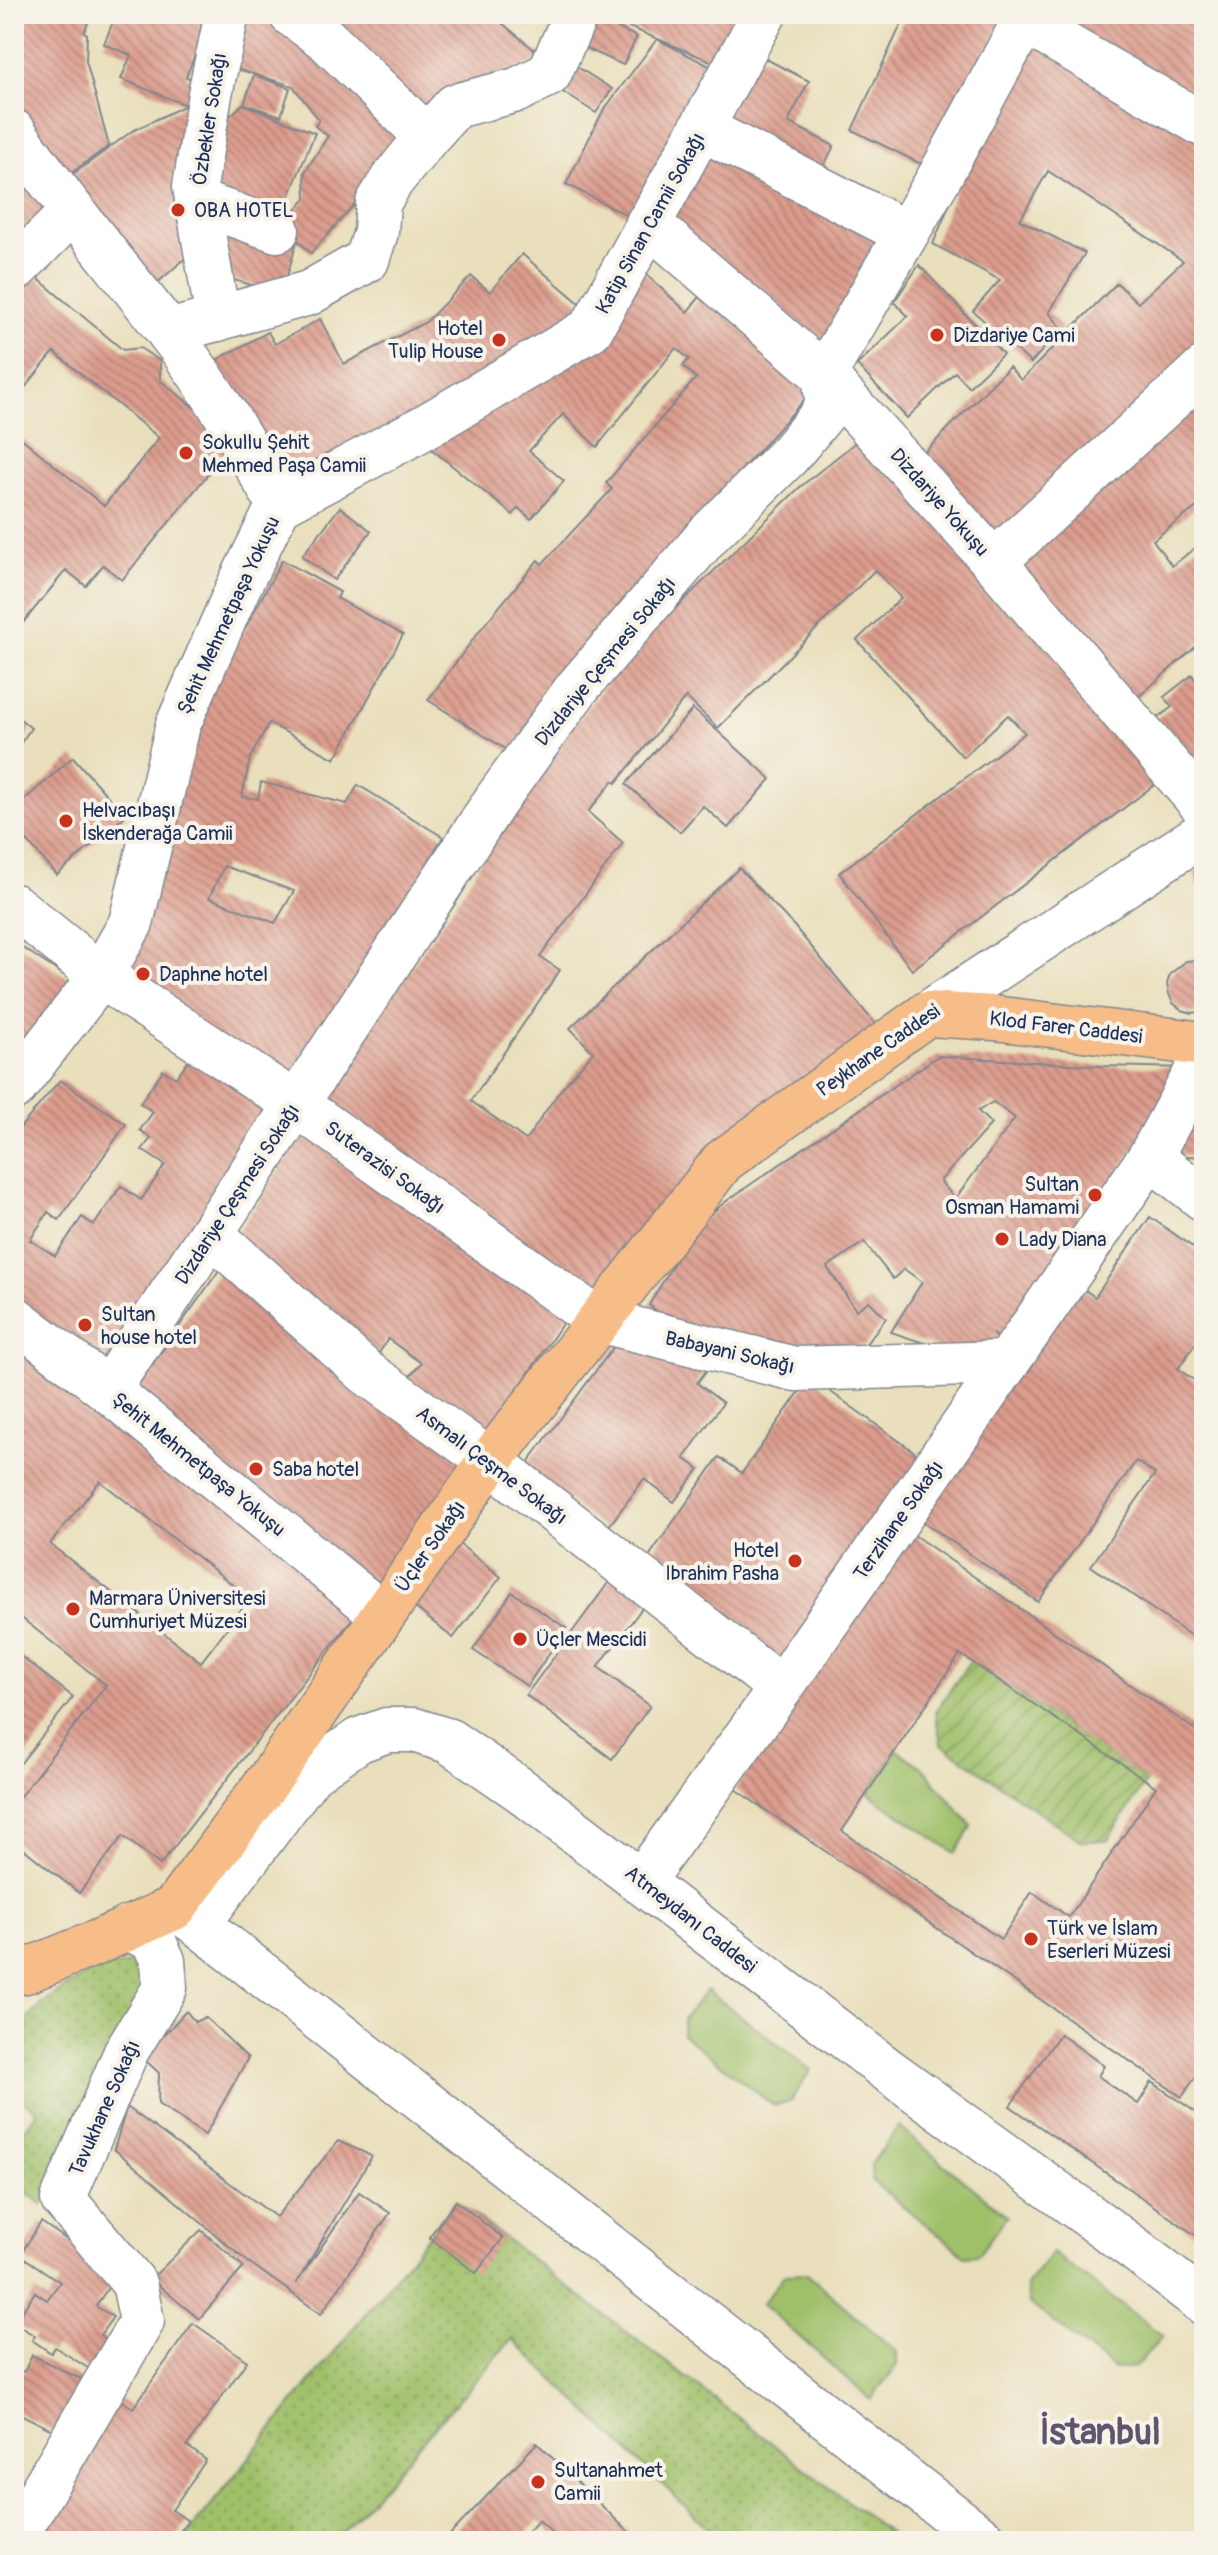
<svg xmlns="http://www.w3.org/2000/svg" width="1218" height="2555" viewBox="0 0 1218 2555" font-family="Pangolin,sans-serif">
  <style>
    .grass { fill: #9fbf67; stroke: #5d7762; stroke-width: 2 }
    .park { fill: url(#park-dots); stroke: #5d7762; stroke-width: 2 }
    .garden { fill: url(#garden-furrows); stroke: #5d7762; stroke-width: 2 }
    .building { fill: url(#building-back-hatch); fill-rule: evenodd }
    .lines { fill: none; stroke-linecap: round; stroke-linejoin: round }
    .minor-casing { stroke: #82878d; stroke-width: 47 }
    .major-casing { stroke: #82878d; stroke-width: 47 }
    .minor { stroke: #fff; stroke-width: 44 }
    .major { stroke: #f7bd88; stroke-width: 44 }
    .poi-dot { fill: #c8321e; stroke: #f7f3e8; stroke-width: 3 }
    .labels { text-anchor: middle; stroke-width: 8; stroke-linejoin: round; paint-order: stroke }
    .street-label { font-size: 20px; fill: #1b2f5e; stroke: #f7f3e8 }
    .poi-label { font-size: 20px; fill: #1b2f5e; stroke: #f7f3e8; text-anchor: start }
    .town-label { font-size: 36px; font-weight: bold; fill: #5f556e; stroke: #f7f3e8 }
  </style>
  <defs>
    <pattern id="park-dots" width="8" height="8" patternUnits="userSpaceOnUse" patternTransform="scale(2)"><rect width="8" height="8" fill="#9fbf67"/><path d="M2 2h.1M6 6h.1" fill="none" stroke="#819c58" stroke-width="1.8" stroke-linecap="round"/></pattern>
    <pattern id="garden-furrows" width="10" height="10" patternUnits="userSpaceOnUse" patternTransform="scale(2)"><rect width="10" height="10" fill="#9fbf67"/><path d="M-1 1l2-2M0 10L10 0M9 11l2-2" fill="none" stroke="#819c58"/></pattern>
    <pattern id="building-back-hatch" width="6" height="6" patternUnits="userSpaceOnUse" patternTransform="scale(2)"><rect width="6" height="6" fill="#dc9c8d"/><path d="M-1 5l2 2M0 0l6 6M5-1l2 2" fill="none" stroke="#b28076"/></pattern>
  </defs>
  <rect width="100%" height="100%" fill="#f7f3e8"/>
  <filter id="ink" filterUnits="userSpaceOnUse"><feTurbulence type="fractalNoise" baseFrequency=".0125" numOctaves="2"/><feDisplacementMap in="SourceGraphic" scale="16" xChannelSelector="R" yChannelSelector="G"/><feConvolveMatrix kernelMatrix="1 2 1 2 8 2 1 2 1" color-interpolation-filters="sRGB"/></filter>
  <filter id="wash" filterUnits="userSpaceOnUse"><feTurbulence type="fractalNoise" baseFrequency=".006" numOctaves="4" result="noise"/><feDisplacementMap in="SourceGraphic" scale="32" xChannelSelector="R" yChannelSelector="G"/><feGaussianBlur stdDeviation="1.8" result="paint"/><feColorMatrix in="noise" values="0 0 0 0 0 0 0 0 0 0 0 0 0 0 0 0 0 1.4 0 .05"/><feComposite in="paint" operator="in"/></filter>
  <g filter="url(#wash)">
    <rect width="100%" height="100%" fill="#e9dfbc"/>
    <g class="grass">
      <polygon points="897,1750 922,1767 972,1826 955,1853 868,1793"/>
      <polygon points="707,1990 811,2070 790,2102 774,2106 682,2034 683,2019"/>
      <polygon points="899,2127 1007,2216 978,2255 965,2256 872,2181 871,2164"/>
      <polygon points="1052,2253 1163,2336 1135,2367 1114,2369 1029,2303 1026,2285"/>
      <polygon points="806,2273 897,2352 897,2365 871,2400 762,2304 785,2274"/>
    </g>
    <g class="park">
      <polygon points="129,1964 151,1983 42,2204 14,2183 14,2144 38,2111 14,2095 14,2039 22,2024 47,1999 94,1970"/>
      <polygon points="456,2201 899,2541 721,2541 512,2339 335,2541 182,2541"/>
    </g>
    <polygon class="garden" points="970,1661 1147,1780 1107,1841 1081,1841 941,1744 935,1712"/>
    <g id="blocks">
      <g class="building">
        <polygon points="14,14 92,14 84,32 87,34 86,61 109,146 58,182 14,122"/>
        <polygon points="116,14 211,14 186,77 196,80 199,246 146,293 72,175 132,131 186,105 121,79 131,55 104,44"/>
        <polygon points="236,14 282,14 414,138 311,253 281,225 306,199 305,172 328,136 315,126 319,120 293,86 223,65"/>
        <polygon points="310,14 491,14 543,57 488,87 476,77 425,127"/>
        <polygon points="598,14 748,14 722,66"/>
        <polygon points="906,14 1006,14 931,169 852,130"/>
        <polygon points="1047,14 1204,16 1204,116"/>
        <polygon points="593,16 637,37 623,65 579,45"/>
        <polygon points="1036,37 1204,142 1204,353 995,549 912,465 1009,367 1021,380 1117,283 1138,303 1183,261 1048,171 1020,220 1085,253 1049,313 1062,328 1031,363 973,311 1000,280 933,244 981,129"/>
        <polygon points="657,39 719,71 634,219 566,184 603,111"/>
        <polygon points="758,55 809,81 788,122 834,146 815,183 718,132"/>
        <polygon points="568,61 612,89 596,113 553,86"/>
        <polygon points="254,75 290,88 281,116 244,104"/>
        <polygon points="243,104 315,133 277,226 199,195 212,132"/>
        <polygon points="713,139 889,245 813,359 666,222"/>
        <polygon points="14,163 57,216 14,261"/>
        <polygon points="212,212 297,241 282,294 210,273"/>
        <polygon points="522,254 585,308 281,499 209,364 268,332 275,344 320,319 344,364 426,322 471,276 490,292"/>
        <polygon points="919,265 1003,354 969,387 955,372 907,418 857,365 908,316 894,302"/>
        <polygon points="24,267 123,350 140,348 160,361 160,380 235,441 122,580 103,565 86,586 66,570 14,634 14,432 104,506 159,438 54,352 14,401 14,280"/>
        <polygon points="640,269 687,312 712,283 821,381 709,506 510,752 428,700 480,630 538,560 542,564 612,489 606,483 696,378 683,366 689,359 676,348 597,447 563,414 529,451 564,481 531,519 518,508 513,515 429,447"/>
        <polygon points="1204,397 1204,513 1198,506 1153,540 1172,566 1204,541 1204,644 1202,641 1129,705 1005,570"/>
        <polygon points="867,433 1171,772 912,970 839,873 1025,733 1008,715 963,757 857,640 901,598 875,570 718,728 686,697 616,783 613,781 588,812 623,843 540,957 560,970 471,1101 526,1140 558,1093 593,1052 570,1028 739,868 794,926 882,1032 586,1307 313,1112 457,901 536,771 639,644 800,487"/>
        <polygon points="340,507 371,531 334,580 302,556"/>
        <path d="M282,560l58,32 -3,6 66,37 -68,124 -66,-36 -19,35 -8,39 16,2 3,-17 86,22 11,-19 85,52 -154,257 -171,-109 66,-244zM224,866l70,25 -19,32 -66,-25z"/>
        <polygon points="1192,675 1199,685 1204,682 1204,799 1147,726 1172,707 1164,697"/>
        <polygon points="693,709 771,779 728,828 703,806 680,832 626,784"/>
        <polygon points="14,714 31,728 14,753"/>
        <polygon points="73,757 125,816 57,875 14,826 14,809"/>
        <polygon points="1204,854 1204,894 1196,883 1195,872"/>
        <polygon points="14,942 80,986 14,1071"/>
        <polygon points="1204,959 1204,1011 1192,1013 1182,1010 1173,1003 1169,994 1167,984 1170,974 1186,961"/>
        <polygon points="198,1046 281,1103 104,1364 14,1302 14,1135 60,1080 126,1124 59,1220 48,1212 30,1240 55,1256 82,1217 94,1225 121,1186 141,1200 165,1165 142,1150 151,1138 140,1130 153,1112 140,1103 163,1070 176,1078"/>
        <path d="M938,1056l163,10 87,2 -184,274 -12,-9 9,10 -20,19 -90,-30 31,-50 -18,-13 -11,10 -29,-37 -37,25 29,43 13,-9 17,17 -21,27 -42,8 -138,-18 -36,-30 47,-79 29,-24zM993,1102l22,16 -60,81 -15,-18 51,-57 -13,-13z"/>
        <polygon points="1204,1086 1204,1157 1173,1155"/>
        <polygon points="307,1127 571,1311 480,1444 399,1389 421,1363 388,1339 379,1353 229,1246"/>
        <polygon points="1150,1217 1204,1255 1204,1331 1178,1369 1204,1387 1204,1645 1091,1566 1155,1474 1136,1461 1038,1602 914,1515 1075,1283 1095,1297"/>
        <polygon points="225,1262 470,1457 370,1594 127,1400"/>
        <path d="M14,1331l349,274 -203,260 -37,-29 -44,57 -65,-52v-37l92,-119 -92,-73zM100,1481l150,117 -49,64 -151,-118z"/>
        <polygon points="618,1341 709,1367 697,1383 723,1403 684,1458 699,1469 674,1502 644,1479 606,1530 524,1468"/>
        <polygon points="810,1377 927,1461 778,1671 638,1572 719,1457 742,1473"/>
        <path d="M911,1533l293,203v328l-22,33 -447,-308zM960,1654l196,133 -87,130 -37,-25 -31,47 -159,-108z"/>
        <polygon points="458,1543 501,1577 453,1638 411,1604"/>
        <polygon points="620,1567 654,1592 598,1667 650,1706 612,1759 526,1695"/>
        <polygon points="512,1592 566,1628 527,1686 473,1650"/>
        <polygon points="14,1651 73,1697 20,1764 14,1760"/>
        <polygon points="186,2011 195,2022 205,2017 248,2058 205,2135 158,2104 159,2073 143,2058"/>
        <polygon points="1060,2034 1104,2066 1098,2076 1138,2104 1152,2082 1204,2118 1204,2241 1010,2106"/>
        <polygon points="127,2107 276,2217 338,2141 372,2156 296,2284 359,2192 390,2213 321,2314 243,2258 114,2149"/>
        <polygon points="456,2201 503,2238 476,2273 429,2237"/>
        <polygon points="41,2222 117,2274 96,2306 113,2317 100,2335 113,2344 94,2372 55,2347 51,2353 32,2340 35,2336 15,2323 35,2292 47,2300 60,2282 20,2255"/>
        <polygon points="201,2230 244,2267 199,2319 151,2279"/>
        <polygon points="193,2323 247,2361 187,2446 206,2460 172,2510 188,2521 174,2541 21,2541 119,2399 133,2408"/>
        <polygon points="32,2355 89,2383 64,2436 14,2411 14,2368 24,2372"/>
        <polygon points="537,2443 638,2541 560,2541 539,2520 519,2541 444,2541"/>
      </g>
    </g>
  </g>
  <g filter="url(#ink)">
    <use href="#blocks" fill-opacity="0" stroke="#82878d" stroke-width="2"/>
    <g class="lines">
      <defs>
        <g id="minor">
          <polyline points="291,14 326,39 427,137"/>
          <polyline points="1024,21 1204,125"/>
          <polyline points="703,129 906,233"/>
          <path d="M14,132c48,69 102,132 153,198 43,55 78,115 112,175"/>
          <polyline points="197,202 277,230"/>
          <polyline points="648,223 824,375 994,562 1204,807"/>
          <polyline points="14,270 72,212"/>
          <polyline points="218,319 195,187 210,94 227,14"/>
          <polyline points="169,332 309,293 367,260 376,232 378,203 392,180 427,137 455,106 517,90 549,74 576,14"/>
          <polyline points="279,505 423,428 591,329 764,14"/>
          <polyline points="994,562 1204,369"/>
          <polyline points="14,906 101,976 296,1104 598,1320 795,1369 1007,1363"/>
          <polyline points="927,1014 1204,833"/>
          <polyline points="14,1088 101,976 131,923 178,725 237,590 279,505"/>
          <polyline points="1150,1157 1204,1199"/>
          <polyline points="211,1234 367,1373 490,1461 781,1688"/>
          <polyline points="14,1318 108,1390 382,1614"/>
          <polyline points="108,1390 496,800 577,688 709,534 789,455 828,408 824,375 940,176 1028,14"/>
          <polyline points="642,1881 781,1688 1150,1157 1204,1058"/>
          <polyline points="174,1908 198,1924 985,2541"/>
          <polyline points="198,1924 311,1773 359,1740 387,1730 414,1730 449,1741 519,1789 885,2068 1136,2250 1204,2303"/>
          <polyline points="14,2539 142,2321 134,2283 63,2199 127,2050 165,1988 163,1961 153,1940 128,1928"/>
        </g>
        <polyline id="major" points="14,1972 26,1971 98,1942 174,1908 271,1777 490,1461 723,1161 927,1014 994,1018 1204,1044"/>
      </defs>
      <use href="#minor" class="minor-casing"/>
      <use href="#major" class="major-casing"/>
      <use href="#minor" class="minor"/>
      <use href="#major" class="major"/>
    </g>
  </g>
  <g class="poi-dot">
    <circle cx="178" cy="210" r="8"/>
    <circle cx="937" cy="335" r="8"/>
    <circle cx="499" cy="340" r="8"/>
    <circle cx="186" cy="453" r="8"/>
    <circle cx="66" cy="821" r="8"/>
    <circle cx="143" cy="974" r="8"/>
    <circle cx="1095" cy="1195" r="8"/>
    <circle cx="1002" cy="1239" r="8"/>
    <circle cx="85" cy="1325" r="8"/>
    <circle cx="256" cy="1469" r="8"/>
    <circle cx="795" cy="1561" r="8"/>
    <circle cx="73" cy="1609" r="8"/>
    <circle cx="520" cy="1639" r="8"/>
    <circle cx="1031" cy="1939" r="8"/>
    <circle cx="538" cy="2482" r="8"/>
  </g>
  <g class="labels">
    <g class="street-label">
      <text transform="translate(209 119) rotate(-81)" y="7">Özbekler Sokağı</text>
      <text transform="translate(650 223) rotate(-61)" y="7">Katip Sinan Camii Sokağı</text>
      <text transform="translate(940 502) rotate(48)" y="7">Dizdariye Yokuşu</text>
      <text transform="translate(228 615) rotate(-65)" y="7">Şehit Mehmetpaşa Yokuşu</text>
      <text transform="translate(605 661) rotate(-51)" y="7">Dizdariye Çeşmesi Sokağı</text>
      <text transform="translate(1066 1027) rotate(7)" y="7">Klod Farer Caddesi</text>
      <text transform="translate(878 1050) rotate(-35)" y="7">Peykhane Caddesi</text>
      <text transform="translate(385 1167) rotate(36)" y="7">Suterazisi Sokağı</text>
      <text transform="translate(237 1194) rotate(-57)" y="7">Dizdariye Çeşmesi Sokağı</text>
      <text transform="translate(730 1352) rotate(13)" y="7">Babayani Sokağı</text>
      <text transform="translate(199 1464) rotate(39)" y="7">Şehit Mehmetpaşa Yokuşu</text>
      <text transform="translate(492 1465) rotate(37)" y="7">Asmalı Çeşme Sokağı</text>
      <text transform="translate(898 1520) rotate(-55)" y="7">Terzihane Sokağı</text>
      <text transform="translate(430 1546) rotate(-55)" y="7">Üçler Sokağı</text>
      <text transform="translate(691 1919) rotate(38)" y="7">Atmeydanı Caddesi</text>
      <text transform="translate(104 2108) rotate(-66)" y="7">Tavukhane Sokağı</text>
    </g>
    <g class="poi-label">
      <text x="194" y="217">OBA HOTEL</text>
      <text x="483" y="335" text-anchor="end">Hotel<tspan x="483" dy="23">Tulip House</tspan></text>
      <text x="953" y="342">Dizdariye Cami</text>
      <text x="202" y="449">Sokullu Şehit<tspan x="202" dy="23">Mehmed Paşa Camii</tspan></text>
      <text x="82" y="817">Helvacıbaşı<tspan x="82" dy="23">İskenderağa Camii</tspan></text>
      <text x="159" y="981">Daphne hotel</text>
      <text x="1079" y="1191" text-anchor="end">Sultan<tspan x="1079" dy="23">Osman Hamami</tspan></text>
      <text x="1018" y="1246">Lady Diana</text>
      <text x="101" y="1321">Sultan<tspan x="101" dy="23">house hotel</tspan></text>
      <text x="272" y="1476">Saba hotel</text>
      <text x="779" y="1557" text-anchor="end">Hotel<tspan x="779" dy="23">Ibrahim Pasha</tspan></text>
      <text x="89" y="1605">Marmara Üniversitesi<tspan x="89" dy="23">Cumhuriyet Müzesi</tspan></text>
      <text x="536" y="1646">Üçler Mescidi</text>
      <text x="1047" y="1935">Türk ve İslam<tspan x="1047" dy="23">Eserleri Müzesi</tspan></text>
      <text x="554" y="2477">Sultanahmet<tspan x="554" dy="23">Camii</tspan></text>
    </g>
    <g class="town-label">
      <text x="1100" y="2444">İstanbul</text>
    </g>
  </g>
  <rect width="1218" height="2555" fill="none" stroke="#f7f3e8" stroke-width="48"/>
</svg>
